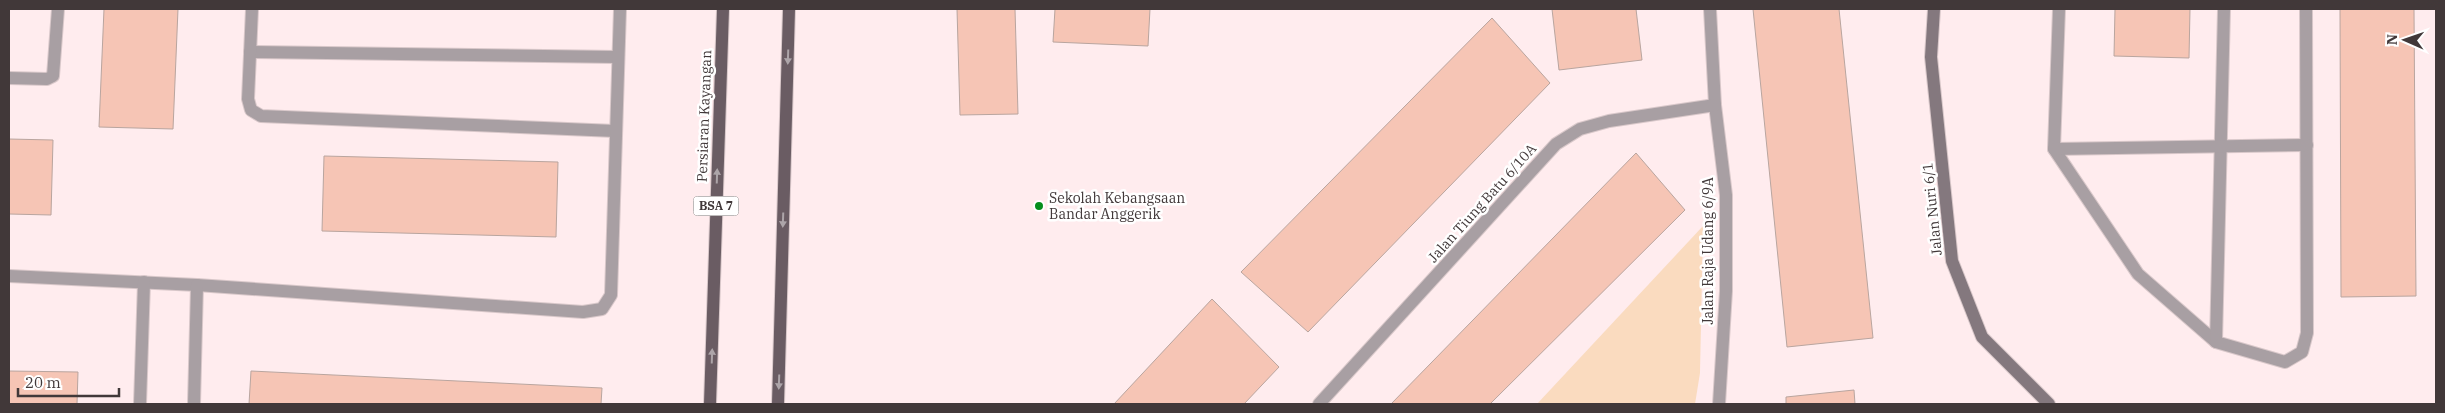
<svg xmlns="http://www.w3.org/2000/svg" width="2445" height="413" viewBox="0 0 2445 413" font-family="'IBM Plex Serif',serif">
  <style>
    .green { fill: #fadbbf }
    .building { fill: #f6c5b5; stroke: #b9a59f }
    .lines { fill: none; stroke-linecap: round; stroke-linejoin: round }
    .lane-casing { stroke: #d9c8ca; stroke-width: 14 }
    .street-casing { stroke: #d9c8ca; stroke-width: 14 }
    .secondary-casing { stroke: #d9c8ca; stroke-width: 14 }
    .primary-casing { stroke: #d9c8ca; stroke-width: 14 }
    .lane { stroke: #a89fa3; stroke-width: 12 }
    .street { stroke: #a89fa3; stroke-width: 12 }
    .secondary { stroke: #84787e; stroke-width: 12 }
    .primary { stroke: #6a5c63; stroke-width: 12 }
    .oneway { fill: #ada5a9 }
    .poi-dot { fill: #058e1d; stroke: #fff; stroke-width: 2 }
    .labels { text-anchor: middle; stroke-width: 5; stroke-linejoin: round; paint-order: stroke }
    .shield { fill: #fff; stroke: #7a7474; stroke-width: 1 }
    .shield-label { font-size: 12px; font-weight: bold; fill: #413839 }
    .street-label { font-size: 14px; fill: #413839; stroke: #fff }
    .poi-label { font-size: 14px; fill: #413839; stroke: #fff; text-anchor: start }
  </style>
  <rect width="100%" height="100%" fill="#ffecee"/>
  <polygon class="green" points="1703,226 1700,373 1695,404 1537,404"/>
  <g class="building">
    <polygon points="104,9 178,9 173,129 99,127"/>
    <polygon points="957,9 1015,9 1018,114 960,115"/>
    <polygon points="1055,9 1150,9 1148,46 1053,42"/>
    <polygon points="1552,9 1636,9 1642,60 1559,70"/>
    <polygon points="1753,9 1839,9 1873,338 1787,347"/>
    <polygon points="2115,9 2190,9 2189,58 2114,56"/>
    <polygon points="2340,9 2414,9 2416,296 2341,297"/>
    <polygon points="1492,18 1550,83 1308,332 1241,272"/>
    <polygon points="9,139 53,140 51,215 9,214"/>
    <polygon points="1636,153 1685,210 1490,404 1391,404"/>
    <polygon points="324,156 558,162 556,237 322,231"/>
    <polygon points="1212,299 1279,367 1244,404 1114,404"/>
    <polygon points="9,371 78,372 77,404 9,404"/>
    <polygon points="251,371 602,388 601,404 249,404"/>
    <polygon points="1854,390 1855,404 1786,404 1786,397"/>
  </g>
  <g class="lines">
    <defs>
      <polyline id="lane" points="250,52 617,57"/>
      <g id="street">
        <polyline points="252,9 248,99 251,110 261,116 615,131"/>
        <polyline points="1710,9 1715,105 1726,195 1726,291 1719,404"/>
        <polyline points="2059,9 2054,149 2138,274 2216,342"/>
        <polyline points="2224,9 2216,342 2285,362 2302,352 2307,333 2306,9"/>
        <polyline points="9,78 47,79 53,76 58,9"/>
        <polyline points="2054,149 2307,145"/>
        <polyline points="9,276 197,285 583,312 602,309 611,295 620,9"/>
        <polyline points="140,404 144,282"/>
        <polyline points="194,404 197,285"/>
        <polyline points="1319,404 1556,144 1580,129 1609,121 1715,105"/>
      </g>
      <polyline id="secondary" points="1934,9 1931,57 1952,261 1982,337 2049,404"/>
      <g id="primary">
        <polyline points="710,404 723,9"/>
        <polyline points="778,404 789,9"/>
      </g>
    </defs>
    <use href="#lane" class="lane-casing"/>
    <use href="#street" class="street-casing"/>
    <use href="#secondary" class="secondary-casing"/>
    <use href="#primary" class="primary-casing"/>
    <use href="#lane" class="lane"/>
    <use href="#street" class="street"/>
    <use href="#secondary" class="secondary"/>
    <use href="#primary" class="primary"/>
  </g>
  <defs><path id="oneway-solid" d="M-6-.8H1V-3.2L6.5 0L1 3.2V.8H-6Z" transform="scale(1.25)"/></defs>
  <g class="oneway">
    <use href="#oneway-solid" transform="translate(788 57) rotate(92)"/>
    <use href="#oneway-solid" transform="translate(717 176) rotate(-88)"/>
    <use href="#oneway-solid" transform="translate(783 220) rotate(92)"/>
    <use href="#oneway-solid" transform="translate(712 356) rotate(-88)"/>
    <use href="#oneway-solid" transform="translate(779 382) rotate(92)"/>
  </g>
  <circle class="poi-dot" cx="1039" cy="206" r="5"/>
  <g class="labels">
    <rect class="shield" x="693.5" y="196.5" width="45" height="19" rx="4"/>
    <g class="shield-label">
      <text x="716" y="210">BSA 7</text>
    </g>
    <g class="street-label">
      <text transform="translate(704 116) rotate(-88)" y="5">Persiaran Kayangan</text>
      <text transform="translate(1482 203) rotate(-48)" y="5">Jalan Tiung Batu 6/10A</text>
      <text transform="translate(1932 209) rotate(-96)" y="5">Jalan Nuri 6/1</text>
      <text transform="translate(1708 251) rotate(-90)" y="5">Jalan Raja Udang 6/9A</text>
    </g>
    <g class="poi-label">
      <text x="1049" y="203">Sekolah Kebangsaan<tspan x="1049" dy="16">Bandar Anggerik</tspan></text>
    </g>
  </g>
  <rect width="2445" height="413" fill="none" stroke="#413839" stroke-width="20"/>
  <g transform="translate(2405 40) rotate(272)" stroke="#ffffff" stroke-width="4" paint-order="stroke">
  <path d="M0-4L9 19L0 12L-9 19Z" fill="#413839"/>
  <text y="-8" font-size="14" font-weight="bold" text-anchor="middle" fill="#413839">N</text>
  </g>
  <path d="M18 388v8h101v-8" fill="none" stroke="#413839" stroke-width="2.5"/>
  <text x="25" y="388" font-size="15" fill="#413839" stroke="#ffffff" stroke-width="4" paint-order="stroke">20 m</text>
</svg>
